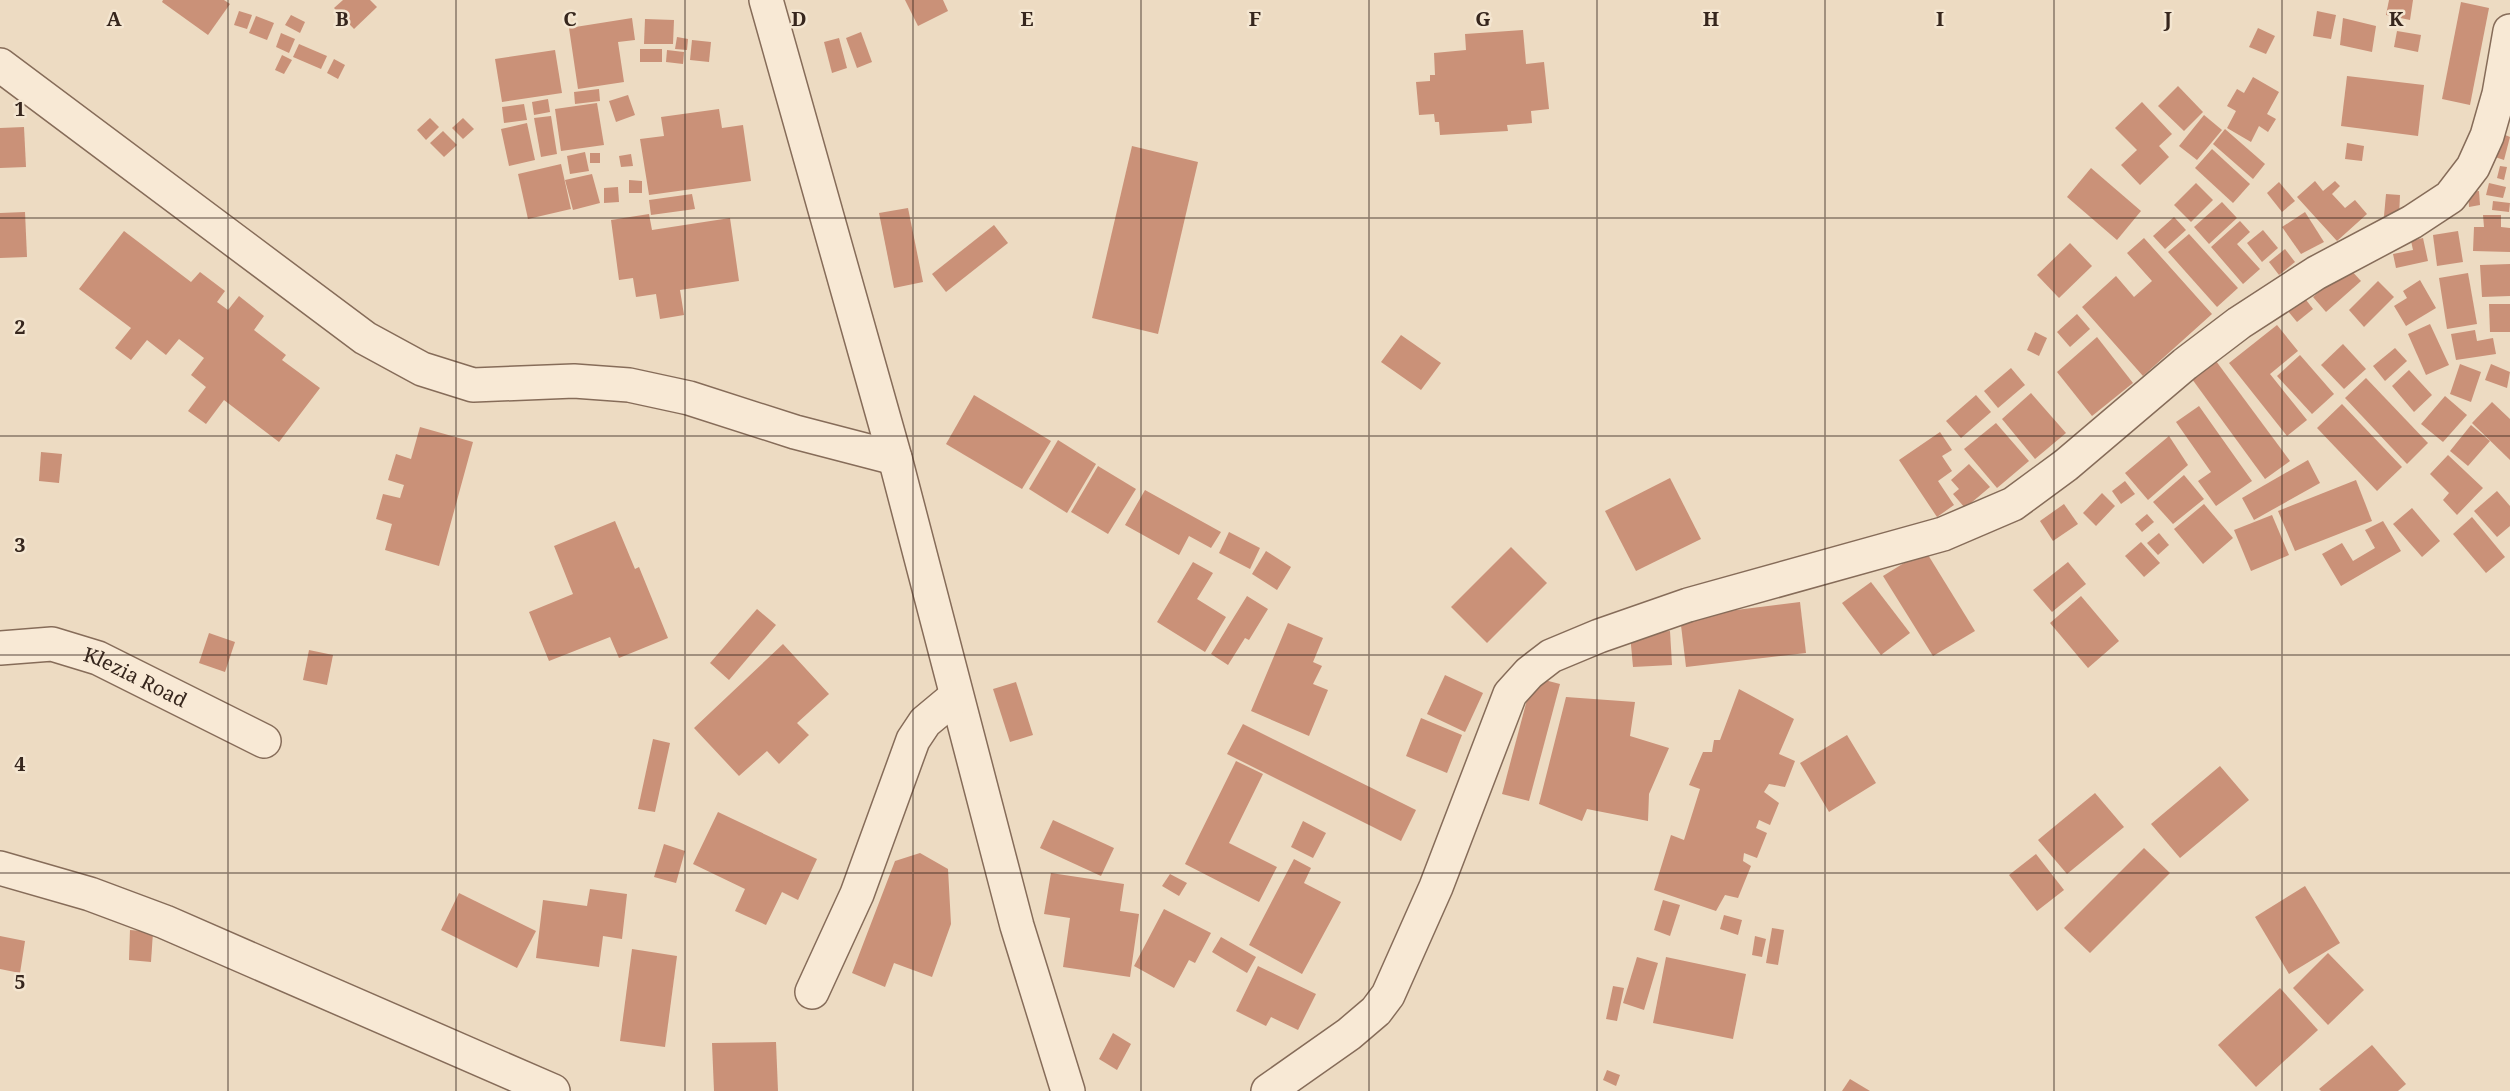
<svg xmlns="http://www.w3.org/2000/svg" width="2510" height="1091" viewBox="0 0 2510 1091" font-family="'Noto Serif',serif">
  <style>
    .building { fill: #ca9178 }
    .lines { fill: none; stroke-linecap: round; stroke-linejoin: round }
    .street-casing { stroke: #866c59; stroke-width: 36 }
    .street { stroke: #f8e9d5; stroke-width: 33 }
    .grid { fill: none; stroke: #36261d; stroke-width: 1.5; stroke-opacity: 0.55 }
    .labels { text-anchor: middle; stroke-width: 5; stroke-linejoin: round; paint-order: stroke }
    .street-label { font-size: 20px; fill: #36261d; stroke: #f4e6d1 }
    .grid-label { font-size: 20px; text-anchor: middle; font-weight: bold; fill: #36261d; stroke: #f4e6d1; stroke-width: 5; stroke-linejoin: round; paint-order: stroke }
  </style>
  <rect width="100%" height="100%" fill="#eddbc2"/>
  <g class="building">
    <polygon points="163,0 224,0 230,4 208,35 162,2"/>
    <polygon points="343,0 370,0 377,7 354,29 334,8"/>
    <polygon points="905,0 943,0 948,11 918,26"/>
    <polygon points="2389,0 2413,0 2410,20 2386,15"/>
    <polygon points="2461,2 2489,8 2470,105 2442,99"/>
    <polygon points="239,11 252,15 247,29 234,25"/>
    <polygon points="2317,11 2336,15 2331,39 2313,36"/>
    <polygon points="291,15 305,22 300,33 285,25"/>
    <polygon points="256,16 274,23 267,40 249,33"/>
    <polygon points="632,18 635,40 618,42 624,82 578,89 569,28"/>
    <polygon points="2343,18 2376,26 2372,52 2340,45"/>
    <polygon points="645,19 674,20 673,44 644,44"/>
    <polygon points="2258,28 2275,36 2266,54 2249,47"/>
    <polygon points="1523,30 1526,64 1544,62 1549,109 1531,111 1532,123 1507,125 1508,131 1440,135 1439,122 1435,122 1434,114 1419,115 1416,82 1430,81 1430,75 1435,75 1434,53 1466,50 1465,34"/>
    <polygon points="2397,31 2421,35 2418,52 2394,47"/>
    <polygon points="861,32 872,62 857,68 846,38"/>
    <polygon points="281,33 295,39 289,53 276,47"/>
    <polygon points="677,37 688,39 687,50 675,49"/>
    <polygon points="839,38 847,68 832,73 824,42"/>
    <polygon points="692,40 711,42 709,62 690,60"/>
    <polygon points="299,44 327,56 321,69 293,57"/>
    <rect x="640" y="49" width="22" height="13"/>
    <polygon points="555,50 562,93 502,102 495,59"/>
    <polygon points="667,50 684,52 683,64 666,62"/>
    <polygon points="282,55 292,60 284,74 275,70"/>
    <polygon points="334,59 345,65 338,79 327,73"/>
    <polygon points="2347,76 2424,85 2418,136 2341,126"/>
    <polygon points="2253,77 2279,92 2267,114 2276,119 2268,132 2259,126 2251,142 2227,128 2236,111 2227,106 2237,89 2244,93"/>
    <polygon points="2178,86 2203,112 2184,131 2158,106"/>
    <polygon points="599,89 600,101 575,104 574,92"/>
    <polygon points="628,95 635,115 616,122 609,101"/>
    <polygon points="548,99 550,112 534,115 532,102"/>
    <polygon points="2142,102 2172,134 2159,146 2169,157 2140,185 2121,165 2137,150 2115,128"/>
    <polygon points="597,103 604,145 561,151 555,109"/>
    <polygon points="524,104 527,120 504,123 502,107"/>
    <polygon points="719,109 722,128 743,125 751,181 649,195 640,139 664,136 661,117"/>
    <polygon points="2204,115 2222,130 2197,160 2179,146"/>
    <polygon points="551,116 557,154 541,157 534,118"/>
    <polygon points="430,118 439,127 426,140 417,130"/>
    <polygon points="463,118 474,129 463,139 452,128"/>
    <polygon points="527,123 535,160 509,166 501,129"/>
    <polygon points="24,127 26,167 0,168 0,128"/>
    <polygon points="2225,129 2265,164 2253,179 2213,144"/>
    <polygon points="443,131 457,145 444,157 430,143"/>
    <polygon points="2503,134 2510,137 2504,160 2495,157"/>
    <polygon points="2347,143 2364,146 2362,161 2345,159"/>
    <polygon points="1132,146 1198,162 1158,334 1092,318"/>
    <polygon points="2212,149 2250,184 2233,203 2195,168"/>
    <polygon points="585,152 589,171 570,174 567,156"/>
    <rect x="590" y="153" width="10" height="10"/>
    <polygon points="631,154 633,166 621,167 619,156"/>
    <polygon points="561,164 571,209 528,219 518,174"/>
    <polygon points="2500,166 2507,167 2504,180 2497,178"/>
    <polygon points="2091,168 2141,211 2117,240 2067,197"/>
    <polygon points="592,174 600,203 573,210 565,180"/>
    <polygon points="629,180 642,181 642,193 629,193"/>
    <polygon points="2315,181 2323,191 2335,181 2340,186 2332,194 2345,208 2355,200 2367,214 2337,241 2297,197"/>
    <polygon points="2279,182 2295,201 2282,212 2267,193"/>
    <polygon points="2196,183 2213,200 2191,222 2174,205"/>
    <polygon points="2489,183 2506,187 2503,198 2486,195"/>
    <polygon points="618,187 619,202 604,203 604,188"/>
    <polygon points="2479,191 2480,205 2469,207 2468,192"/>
    <polygon points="692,194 695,209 651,215 649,200"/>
    <polygon points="2386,194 2400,195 2399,217 2384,216"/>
    <polygon points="2493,201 2510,203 2509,212 2492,210"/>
    <polygon points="2222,202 2237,218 2209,244 2194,227"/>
    <polygon points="908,208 923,282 894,288 879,213"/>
    <polygon points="25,212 27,257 0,258 0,213"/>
    <polygon points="2305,212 2324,242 2301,254 2282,227"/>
    <polygon points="649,214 652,230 730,218 739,281 680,290 684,315 660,319 656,294 636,297 633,278 619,280 611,220"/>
    <polygon points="2483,215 2501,215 2501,227 2510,228 2510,252 2473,251 2474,227 2484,227"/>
    <polygon points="2174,217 2186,230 2165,249 2153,236"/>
    <polygon points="2240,221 2250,232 2237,244 2260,269 2243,284 2211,247"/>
    <polygon points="994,225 1008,243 946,292 932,274"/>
    <polygon points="2263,230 2278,248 2262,262 2247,243"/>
    <polygon points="124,231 191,282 200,272 225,291 217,302 228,310 239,296 264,316 254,330 286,355 282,360 320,388 279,442 224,400 206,424 188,411 206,387 191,375 204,358 179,339 166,355 147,340 131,360 115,348 131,328 79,289"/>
    <polygon points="2458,231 2463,262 2437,266 2433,235"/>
    <polygon points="2189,234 2238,288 2217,307 2168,252"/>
    <polygon points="2144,238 2212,314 2143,376 2082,307 2116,276 2134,297 2152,281 2127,253"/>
    <polygon points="2423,238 2428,261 2396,268 2393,254 2413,250 2411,241"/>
    <polygon points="2070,243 2092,266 2059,298 2037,275"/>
    <polygon points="2285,249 2295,262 2279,275 2269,262"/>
    <polygon points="2510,264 2510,296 2482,297 2480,265"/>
    <polygon points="2348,267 2361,281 2326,312 2313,297"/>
    <polygon points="2468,273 2477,324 2447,329 2439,278"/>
    <polygon points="2420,280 2436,308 2406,326 2394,306 2407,298 2403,291"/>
    <polygon points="2378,281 2394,297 2364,327 2349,310"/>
    <polygon points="2300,292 2313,309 2297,322 2283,305"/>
    <polygon points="2489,304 2510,304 2510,332 2490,332"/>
    <polygon points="2077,314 2090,329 2070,347 2057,332"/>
    <polygon points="2430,324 2449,365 2426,375 2408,334"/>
    <polygon points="2277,325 2298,351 2270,374 2307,420 2287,436 2229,363"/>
    <polygon points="2475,330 2477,341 2493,338 2496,354 2456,360 2451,334"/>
    <polygon points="2035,332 2047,338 2039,356 2027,350"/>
    <polygon points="1401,335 1441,363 1421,390 1381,362"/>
    <polygon points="2097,337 2133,383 2092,416 2057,372"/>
    <polygon points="2343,344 2366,369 2344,389 2321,365"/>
    <polygon points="2395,348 2407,361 2385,381 2373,366"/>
    <polygon points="2300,355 2334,394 2312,414 2277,376"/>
    <polygon points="2216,361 2290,461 2265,479 2192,379"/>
    <polygon points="2460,364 2481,372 2471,402 2450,394"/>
    <polygon points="2491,364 2510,372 2507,388 2485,380"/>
    <polygon points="2011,368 2025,385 1998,408 1984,391"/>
    <polygon points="2409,370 2432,395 2414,412 2392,386"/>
    <polygon points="2366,378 2428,443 2407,464 2345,398"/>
    <polygon points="2031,393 2066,433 2035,459 2002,419"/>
    <polygon points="974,395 1051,441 1022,489 946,444"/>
    <polygon points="1976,395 1991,412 1961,438 1946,421"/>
    <polygon points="2445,396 2467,415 2443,442 2421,424"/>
    <polygon points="2492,402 2510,419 2510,460 2472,423"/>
    <polygon points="2342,404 2402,467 2377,491 2317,428"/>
    <polygon points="2199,406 2252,481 2216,506 2198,481 2211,472 2176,422"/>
    <polygon points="1996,423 2029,461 1997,488 1964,449"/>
    <polygon points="2471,425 2490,441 2468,466 2450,451"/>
    <polygon points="420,427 473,442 439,566 385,550 392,524 376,519 383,494 400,498 404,485 388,480 396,454 411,459"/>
    <polygon points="1940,432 1952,450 1942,456 1952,471 1938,481 1954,505 1937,517 1899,460"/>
    <polygon points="2169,436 2188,465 2148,500 2125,473"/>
    <polygon points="1058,440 1096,464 1067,513 1029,489"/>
    <polygon points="41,452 62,454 59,483 39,481"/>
    <polygon points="2448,455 2483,488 2457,515 2443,500 2449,493 2430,474"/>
    <polygon points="2308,460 2320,483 2254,520 2242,498"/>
    <polygon points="1969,464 1990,487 1965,508 1953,494 1959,489 1951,480"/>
    <polygon points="1098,466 1136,489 1108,534 1071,512"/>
    <polygon points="2184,475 2204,499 2173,524 2153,502"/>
    <polygon points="1670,478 1701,539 1636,571 1605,511"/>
    <polygon points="2356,480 2372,521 2295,551 2278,511"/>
    <polygon points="2125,481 2135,494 2121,504 2112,491"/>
    <polygon points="1145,490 1221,532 1211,548 1189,536 1179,555 1125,525"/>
    <polygon points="2497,491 2510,506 2510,526 2497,537 2474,511"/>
    <polygon points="2102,493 2115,506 2096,526 2083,513"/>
    <polygon points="2064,504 2078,524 2053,541 2040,521"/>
    <polygon points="2204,504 2233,538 2203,564 2174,529"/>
    <polygon points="2412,508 2440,541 2422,557 2393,524"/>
    <polygon points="2147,514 2154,522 2142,532 2135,524"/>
    <polygon points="2272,515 2289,555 2251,571 2234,530"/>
    <polygon points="2472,517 2505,557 2486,573 2453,534"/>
    <polygon points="615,521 635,569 639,567 668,638 619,658 610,637 549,661 529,612 573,594 554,546"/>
    <polygon points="2383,521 2401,551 2341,586 2322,554 2342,543 2353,561 2375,548 2365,530"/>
    <polygon points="1229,532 1260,548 1250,569 1219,553"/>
    <polygon points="2159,533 2169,545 2158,555 2147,543"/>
    <polygon points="2141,542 2160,563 2144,577 2125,556"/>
    <polygon points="1511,547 1547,583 1487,643 1451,607"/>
    <polygon points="1925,550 1975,631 1933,656 1883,576"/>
    <polygon points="1266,551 1291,567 1277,590 1252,574"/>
    <polygon points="1193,562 1213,573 1197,599 1226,617 1205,652 1157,622"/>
    <polygon points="2068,562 2086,584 2052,612 2033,590"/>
    <polygon points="1871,582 1910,633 1881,655 1842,603"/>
    <polygon points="1247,596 1268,609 1249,640 1245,638 1228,665 1211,654"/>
    <polygon points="2081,596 2119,641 2088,668 2050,623"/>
    <polygon points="1800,602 1806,653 1686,667 1680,617"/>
    <polygon points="757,609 776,625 729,680 710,663"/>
    <polygon points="1288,623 1323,638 1313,662 1322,666 1313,684 1328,690 1309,736 1251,711"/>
    <polygon points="1670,631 1672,665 1633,667 1630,634"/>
    <polygon points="209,633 235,642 225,672 199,663"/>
    <polygon points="783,644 829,694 797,723 809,735 779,764 767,751 739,776 694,728"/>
    <polygon points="309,650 333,655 327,685 303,680"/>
    <polygon points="1445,675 1483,693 1465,732 1427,714"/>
    <polygon points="1533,677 1560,684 1529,801 1502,794"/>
    <polygon points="1016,682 1033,735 1010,742 993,689"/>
    <polygon points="1739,689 1794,719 1779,754 1795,761 1785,787 1769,784 1764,792 1779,803 1770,825 1759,820 1756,828 1767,833 1757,858 1744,853 1743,861 1751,866 1738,898 1725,895 1716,911 1654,890 1671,835 1684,840 1700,789 1689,785 1703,752 1712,752 1714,740 1720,740"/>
    <polygon points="1566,697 1635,702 1630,736 1669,748 1649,794 1648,821 1587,809 1582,821 1539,804"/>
    <polygon points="1421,718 1462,735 1447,773 1406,756"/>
    <polygon points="1243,724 1416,810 1401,841 1227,754"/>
    <polygon points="1847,735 1876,783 1829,812 1800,763"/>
    <polygon points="653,739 670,743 655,812 638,809"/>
    <polygon points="1236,761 1263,774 1229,843 1277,867 1259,902 1185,864"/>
    <polygon points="2220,766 2249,800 2180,858 2151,824"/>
    <polygon points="2095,793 2124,827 2067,874 2038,840"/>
    <polygon points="718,812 817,859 798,900 782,892 766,925 735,911 745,889 693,864"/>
    <polygon points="1053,820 1114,848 1101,876 1040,848"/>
    <polygon points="1303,821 1326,833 1313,858 1291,847"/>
    <polygon points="664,844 685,851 676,883 654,877"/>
    <polygon points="2144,848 2170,873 2090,953 2064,928"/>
    <polygon points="920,853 948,869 951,924 932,977 894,963 885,987 852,973 895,861"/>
    <polygon points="2036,854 2064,890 2037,911 2009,875"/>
    <polygon points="1294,859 1311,868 1304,883 1341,902 1302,974 1249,945"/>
    <polygon points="1051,873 1124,884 1120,911 1139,914 1130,977 1063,967 1070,918 1044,914"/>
    <polygon points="1170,874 1187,883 1179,896 1162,886"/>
    <polygon points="2305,886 2340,943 2289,974 2255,917"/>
    <polygon points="590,889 627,894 622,939 603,936 599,967 536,958 543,900 587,906"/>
    <polygon points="459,893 536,931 517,968 441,930"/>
    <polygon points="1663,900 1680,905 1670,936 1654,930"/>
    <polygon points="1164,909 1211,933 1195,963 1189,960 1174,988 1134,966"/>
    <polygon points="1724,915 1742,920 1738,935 1720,929"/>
    <polygon points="1772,928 1784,930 1778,965 1766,963"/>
    <polygon points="130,930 153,932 151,962 129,960"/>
    <polygon points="0,936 25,941 20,973 0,969"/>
    <polygon points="1755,936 1766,939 1762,957 1752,955"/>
    <polygon points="1221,937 1256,957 1247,973 1212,952"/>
    <polygon points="632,949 677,956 665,1047 620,1041"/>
    <polygon points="2328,953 2364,990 2328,1025 2293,988"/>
    <polygon points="1637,957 1658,963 1644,1010 1623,1003"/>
    <polygon points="1666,957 1746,974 1733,1039 1653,1023"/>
    <polygon points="1258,966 1316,994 1298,1030 1271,1017 1266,1026 1236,1011"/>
    <polygon points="1613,986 1624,988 1617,1021 1606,1019"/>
    <polygon points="2280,988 2318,1030 2256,1087 2218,1045"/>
    <polygon points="1113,1033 1131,1044 1117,1070 1099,1059"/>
    <polygon points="776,1042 778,1091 714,1091 712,1043"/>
    <polygon points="2372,1045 2406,1084 2398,1091 2321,1091 2319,1089"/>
    <polygon points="1607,1070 1620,1075 1616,1086 1603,1080"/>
    <polygon points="1850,1079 1870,1091 1842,1091"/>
  </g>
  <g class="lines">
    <defs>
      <g id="street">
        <polyline points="766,0 895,458 1017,926 1068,1091"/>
        <polyline points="0,65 365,338 422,369 473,385 574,381 629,385 689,398 795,432 895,458"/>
        <path id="s1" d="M0,648l52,-4 46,14 166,83"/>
        <polyline points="0,868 90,894 165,922 553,1091"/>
        <polyline points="812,992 857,894 913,740 925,722 955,697"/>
        <polyline points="1268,1091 1349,1034 1376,1011 1388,995 1436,887 1510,694 1529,673 1551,656 1599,636 1688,605 1943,534 2013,504 2066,465 2185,364 2239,323 2316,273 2412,222 2450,197 2473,167 2487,136 2499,94 2510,31"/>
      </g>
    </defs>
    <use href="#street" class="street-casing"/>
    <use href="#street" class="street"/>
  </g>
  <path class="grid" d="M228,0v1091M456,0v1091M685,0v1091M913,0v1091M1141,0v1091M1369,0v1091M1597,0v1091M1825,0v1091M2054,0v1091M2282,0v1091M0,218h2510M0,436h2510M0,655h2510M0,873h2510"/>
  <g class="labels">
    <g class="street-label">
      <text dy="7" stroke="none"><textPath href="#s1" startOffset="142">Klezia Road</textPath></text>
    </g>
  </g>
  <g class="grid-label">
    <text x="114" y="26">A</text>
    <text x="342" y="26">B</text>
    <text x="570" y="26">C</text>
    <text x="799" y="26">D</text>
    <text x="1027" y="26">E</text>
    <text x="1255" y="26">F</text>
    <text x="1483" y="26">G</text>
    <text x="1711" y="26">H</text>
    <text x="1940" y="26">I</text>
    <text x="2168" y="26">J</text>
    <text x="2396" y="26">K</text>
    <text x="20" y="116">1</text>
    <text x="20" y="334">2</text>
    <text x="20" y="552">3</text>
    <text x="20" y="771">4</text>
    <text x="20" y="989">5</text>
  </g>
</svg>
